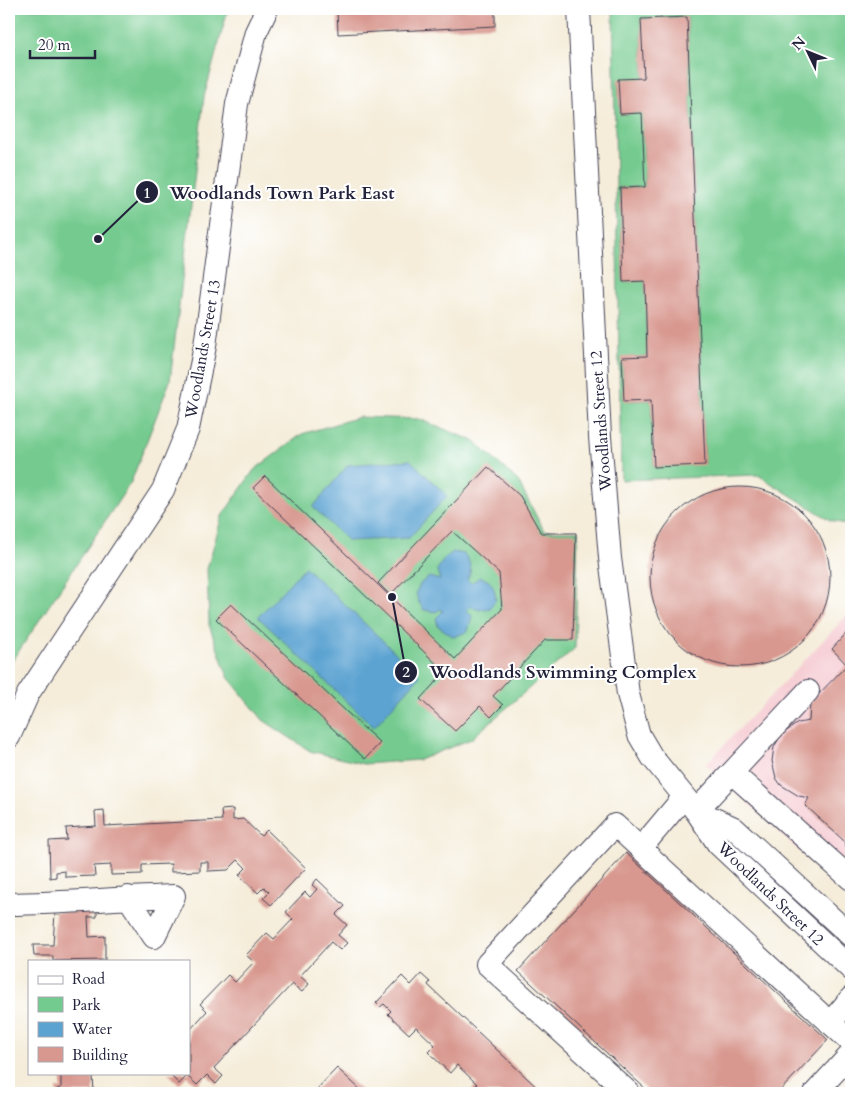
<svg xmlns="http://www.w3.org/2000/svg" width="860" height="1102" viewBox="0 0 860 1102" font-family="Cardo,serif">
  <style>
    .built { fill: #f6cfd5 }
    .green { fill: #74cb8f; stroke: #4b7665; fill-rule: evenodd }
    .water { fill: #5ca3d2; stroke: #3f6286 }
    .building { fill: #d8988f }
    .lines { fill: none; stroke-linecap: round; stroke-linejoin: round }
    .minor-casing { stroke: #424053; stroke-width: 24 }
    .minor { stroke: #fff; stroke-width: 22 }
    .labels { text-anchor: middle; stroke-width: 4; stroke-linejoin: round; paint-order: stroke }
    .street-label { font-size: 16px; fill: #22223b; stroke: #fff }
    .leader { fill: none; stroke: #22223b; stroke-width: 2 }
    .callout-dot { fill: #22223b; stroke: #fff; stroke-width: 2 }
    .mark-label { font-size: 15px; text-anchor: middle; font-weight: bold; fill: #fff }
    .callout-label { font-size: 18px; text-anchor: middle; font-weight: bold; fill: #22223b; stroke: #fff; stroke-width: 4; stroke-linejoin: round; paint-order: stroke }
  </style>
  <rect width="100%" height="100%" fill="#fff"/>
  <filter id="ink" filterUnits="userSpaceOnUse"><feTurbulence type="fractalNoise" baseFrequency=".02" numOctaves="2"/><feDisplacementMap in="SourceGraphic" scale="10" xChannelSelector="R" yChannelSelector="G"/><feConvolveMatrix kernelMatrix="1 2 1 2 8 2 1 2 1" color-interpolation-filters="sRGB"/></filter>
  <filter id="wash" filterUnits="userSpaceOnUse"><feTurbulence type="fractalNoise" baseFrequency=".0096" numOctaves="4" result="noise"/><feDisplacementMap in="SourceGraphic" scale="20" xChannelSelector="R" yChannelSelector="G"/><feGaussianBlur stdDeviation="1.12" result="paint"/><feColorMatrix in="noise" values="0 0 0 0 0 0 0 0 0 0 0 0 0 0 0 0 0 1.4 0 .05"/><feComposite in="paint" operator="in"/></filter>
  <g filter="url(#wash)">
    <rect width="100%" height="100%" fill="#f5edda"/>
    <polygon class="built" points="851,611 851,899 706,764"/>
    <g class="green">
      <polygon points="9,9 228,9 204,97 170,381 131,482 9,666"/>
      <path d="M613,9h238v517l-21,-6 -72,-45 -137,5zM687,17l18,447 -51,3 -3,-67 -27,1 -2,-43 25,-2 -2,-75 -22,1 -3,-94 25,-1 -3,-74 -22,1 -2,-34 26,-2 -3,-59z"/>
      <polygon points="359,417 419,419 474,441 518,481 544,531 578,531 575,648 471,739 419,760 364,764 310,751 263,720 228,677 209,625 207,569 222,516 254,470 302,434"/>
    </g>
    <g class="water">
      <polygon points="410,460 447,496 409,538 348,541 313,507 348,465"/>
      <path d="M453,552l11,2c7,9 9,15 3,25l4,4 9,-6c12,4 14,9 16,22l-6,9 -11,2 -9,-4 -3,4 5,6 -4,15 -14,6 -16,-11 -2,-8 7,-7 -3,-2 -4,3 -12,-2 -6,-9 -2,-9 5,-9 8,-6 11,3 -3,-10 7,-11z"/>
      <polygon points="305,567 420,676 374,727 258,617"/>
    </g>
    <g id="blocks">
      <g class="building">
        <polygon points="337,9 495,9 495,26 338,34"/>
        <polygon points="687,17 705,465 654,467 651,400 624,401 622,357 647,356 645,281 623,282 620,188 645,187 642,113 620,114 618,79 644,78 641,19"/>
        <polygon points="488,467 520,496 541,533 576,533 573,640 545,640 493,696 503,705 491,717 480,706 455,731 420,699 445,672 253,488 265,476 455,659 502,609 499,573 452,531 390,595 378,583"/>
        <circle cx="740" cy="577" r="90"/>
        <polygon points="231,604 380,743 365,759 216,619"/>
        <polygon points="851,628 851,856 843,840 805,805 809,798 799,796 781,785 776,778 772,761 774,747 781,735 798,723 809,721 810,703 847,665 832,649"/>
        <polygon points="233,809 233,820 243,819 261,836 267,830 306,868 271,905 263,898 269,892 264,887 258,893 239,875 246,868 238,860 228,870 208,871 208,862 200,862 200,871 171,872 171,864 142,865 142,874 111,875 111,865 94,866 95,876 65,877 65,871 56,872 56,877 50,878 49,841 67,840 66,828 96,826 95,811 104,810 105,826 222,820 221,810"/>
        <polygon points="626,853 828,1040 778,1093 650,1093 518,971"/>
        <polygon points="317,879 345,906 336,915 347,925 338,935 347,943 340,950 331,942 300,976 309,984 302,992 292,984 214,1068 223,1076 216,1084 207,1075 197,1085 187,1076 179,1084 168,1073 189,1073 189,1031 207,1011 200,1004 228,975 235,982 254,962 246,955 267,933 274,939 293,919 286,912 305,892 310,897 317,889 312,885"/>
        <polygon points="97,910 97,917 88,917 89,937 105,936 105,960 53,961 53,956 34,956 33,945 53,945 55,912"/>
        <polygon points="421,974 430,982 428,985 543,1093 472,1093 470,1092 477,1084 457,1065 450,1073 428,1052 435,1045 416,1027 409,1034 388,1014 391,1011 384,1004 380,1007 376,1003 402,976 411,985"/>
        <polygon points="337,1068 364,1093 313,1093"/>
        <polygon points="61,1073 100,1073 100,1075 93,1076 94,1093 57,1093 57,1089 61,1088"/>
      </g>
    </g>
  </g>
  <g filter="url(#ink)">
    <use href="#blocks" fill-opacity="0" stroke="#424053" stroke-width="1"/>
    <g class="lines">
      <defs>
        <g id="minor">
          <polyline points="579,9 600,437 610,558 628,694 639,735 652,757 696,811 718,844 851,969"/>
          <polyline points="9,737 28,694 163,490 188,429 205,346 237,104 256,32 267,9"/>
          <polyline points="732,773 851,879"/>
          <polyline points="696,811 808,691"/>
          <polyline points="697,811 734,828 851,936"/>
          <polyline points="641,848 683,798"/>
          <path d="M9,904c55,-1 110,-6 165,-8l-20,41 -26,-40"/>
          <polyline points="830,1023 851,998"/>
          <polyline points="629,1093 487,964 615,825 851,1042"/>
          <polyline points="815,1093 851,1054"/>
        </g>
      </defs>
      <use href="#minor" class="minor-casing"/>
      <use href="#minor" class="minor"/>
    </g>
  </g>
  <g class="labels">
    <g class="street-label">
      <text transform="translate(202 349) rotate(-80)" y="6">Woodlands Street 13</text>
      <text transform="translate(600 421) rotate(-94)" y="6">Woodlands Street 12</text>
      <text transform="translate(771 893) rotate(44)" y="6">Woodlands Street 12</text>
    </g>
  </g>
  <path class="leader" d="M98 239L147 192M392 597L406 672"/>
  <g class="callout-dot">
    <circle cx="98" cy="239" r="5"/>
    <circle cx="392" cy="597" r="5"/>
    <circle cx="147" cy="192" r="12"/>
    <circle cx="406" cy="672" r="12"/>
  </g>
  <g class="mark-label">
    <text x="147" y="198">1</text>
    <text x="406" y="677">2</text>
  </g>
  <g class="callout-label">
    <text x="282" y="199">Woodlands Town Park East</text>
    <text x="563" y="678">Woodlands Swimming Complex</text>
  </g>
  <rect width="860" height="1102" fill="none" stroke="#fff" stroke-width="30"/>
  <rect x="28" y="960" width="162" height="115" fill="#ffffff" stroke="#a7a7b1"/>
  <rect x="38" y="976" width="25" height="8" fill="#ffffff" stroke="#a7a7b1"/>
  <text x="72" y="984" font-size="15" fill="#22223b">Road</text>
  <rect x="38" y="997" width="25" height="15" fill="#74cb8f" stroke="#a7a7b1"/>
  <text x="72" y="1010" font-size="15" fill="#22223b">Park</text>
  <rect x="38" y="1022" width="25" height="15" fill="#5ca3d2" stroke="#a7a7b1"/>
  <text x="72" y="1034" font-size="15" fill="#22223b">Water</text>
  <rect x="38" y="1047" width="25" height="15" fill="#d8988f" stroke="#a7a7b1"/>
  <text x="72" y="1060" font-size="15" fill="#22223b">Building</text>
  <g transform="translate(808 52) rotate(313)" stroke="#ffffff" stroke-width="4" paint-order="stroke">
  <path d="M0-4L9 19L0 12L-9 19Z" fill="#22223b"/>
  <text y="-8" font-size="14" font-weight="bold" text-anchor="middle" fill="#22223b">N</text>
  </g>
  <path d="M30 50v8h65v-8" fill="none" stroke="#22223b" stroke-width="2.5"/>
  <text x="38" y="50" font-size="15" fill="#22223b" stroke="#ffffff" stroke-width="4" paint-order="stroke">20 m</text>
</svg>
